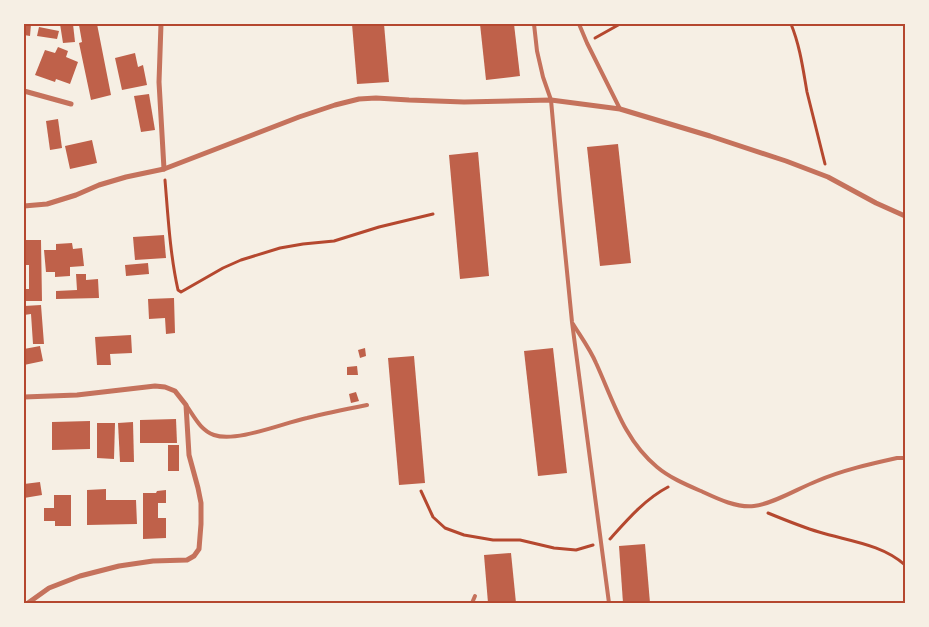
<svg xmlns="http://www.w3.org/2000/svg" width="929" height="627" viewBox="0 0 929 627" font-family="'Asap Condensed',sans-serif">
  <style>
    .building { fill: #bf614a }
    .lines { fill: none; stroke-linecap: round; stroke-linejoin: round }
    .path { stroke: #b5482f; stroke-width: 3 }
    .service { stroke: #c5725c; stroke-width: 4 }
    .minor { stroke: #c5725c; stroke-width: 5 }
    .neatline { fill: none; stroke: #b5482f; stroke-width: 2 }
  </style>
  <rect width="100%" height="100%" fill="#f6efe4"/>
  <g class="building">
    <polygon points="24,24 31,24 30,36 24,35"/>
    <polygon points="60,24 73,24 75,42 63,43"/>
    <polygon points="87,24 97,24 111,95 91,100 79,43 82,42 79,25"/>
    <polygon points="352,24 384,24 389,82 357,84"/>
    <polygon points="480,24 514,24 520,76 486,80"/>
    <polygon points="39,27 59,31 57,39 37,36"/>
    <polygon points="58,47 68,51 66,57 78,62 70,84 56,79 55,82 35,75 45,50 55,53"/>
    <polygon points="135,53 138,67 143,65 147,85 122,90 115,58"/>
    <polygon points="149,94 155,130 141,132 134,96"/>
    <polygon points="58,119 62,148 50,150 46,121"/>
    <polygon points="92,140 97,163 70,169 65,146"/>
    <polygon points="618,144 631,263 600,266 587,147"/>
    <polygon points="478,152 489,276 460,279 449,155"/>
    <polygon points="164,235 166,258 135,260 133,237"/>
    <polygon points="24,240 41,240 42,301 24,301 24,289 29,289 29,265 24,265"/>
    <polygon points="72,243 73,249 82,248 84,266 70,267 70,276 55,277 55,272 46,272 44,250 56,250 56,244"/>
    <polygon points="148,263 149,274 126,276 125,265"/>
    <polygon points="76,274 86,274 86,280 98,279 99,298 56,299 56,291 77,290"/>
    <polygon points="174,298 175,333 166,334 165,318 149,319 148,299"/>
    <polygon points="41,305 44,344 33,344 31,314 24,315 24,306"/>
    <polygon points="131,335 132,353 110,354 111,365 97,365 95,337"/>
    <polygon points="40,346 43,361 24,365 24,349"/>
    <polygon points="365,348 366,356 360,358 358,350"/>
    <polygon points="553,348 567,473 538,476 524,351"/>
    <polygon points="414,356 425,483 399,485 388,358"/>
    <polygon points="357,366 358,375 347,375 347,367"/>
    <polygon points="356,392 359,401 351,403 349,394"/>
    <polygon points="176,419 177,443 140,443 140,420"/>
    <polygon points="90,421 90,449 52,450 52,422"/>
    <polygon points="133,422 134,462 120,462 118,423"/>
    <polygon points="97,423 115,423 114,459 97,458"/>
    <rect x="168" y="445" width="11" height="26"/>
    <polygon points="40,482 42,495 24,498 24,484"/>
    <polygon points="106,489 106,500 136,500 137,524 87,525 87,490"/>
    <polygon points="166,490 166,503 158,503 158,518 166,518 166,538 143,539 143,493 156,493 157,491"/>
    <polygon points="54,495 71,495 71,526 55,526 55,521 44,521 44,508 54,508"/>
    <polygon points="645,544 650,603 623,603 619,546"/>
    <polygon points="511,553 516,603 488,603 484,555"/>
  </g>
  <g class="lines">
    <g class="path">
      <path d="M791,24c9,22 12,45 16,68 6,24 12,48 18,72"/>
      <polyline points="595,38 620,24"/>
      <path d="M165,180c3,36 5,74 13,110l3,2 42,-24 18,-8 39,-12 23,-4 31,-3 45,-14 54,-13"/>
      <polyline points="421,491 433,517 445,528 464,535 493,540 520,540 554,548 576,550 593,545"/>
      <path d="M768,513c17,7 34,14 51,19 29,9 63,12 86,33"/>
      <path d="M610,539c17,-19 35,-40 58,-52"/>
    </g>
    <g class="service">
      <polyline points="534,24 537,51 543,77 551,100 560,201 572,322 609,603"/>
      <polyline points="579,24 587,43 620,109"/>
      <path d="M573,324c8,13 17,25 23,39 17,37 28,77 61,104 13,11 30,18 46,25 15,7 34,16 51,14 19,-2 45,-18 63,-25 26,-11 53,-17 80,-23h8"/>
      <path d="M186,405c8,11 14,25 28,30 22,8 69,-12 93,-17 20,-5 40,-9 60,-13"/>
      <polyline points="472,603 475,596"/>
    </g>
    <g class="minor">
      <polyline points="161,24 159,82 164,169"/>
      <polyline points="24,91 71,104"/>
      <polyline points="24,206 47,204 76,195 99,185 126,177 164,169 299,117 335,105 359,99 376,98 409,100 464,102 551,100 620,109 710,136 786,161 828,177 876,203 905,216"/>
      <polyline points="24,397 77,395 155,386 165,387 175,391 186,405 189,455 198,488 201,503 201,524 199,549 194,556 187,560 153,561 119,566 80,576 49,588 28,603"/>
    </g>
  </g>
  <rect width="929" height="627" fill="none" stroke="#f6efe4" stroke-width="50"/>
  <rect x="25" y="25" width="879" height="577" class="neatline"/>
</svg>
